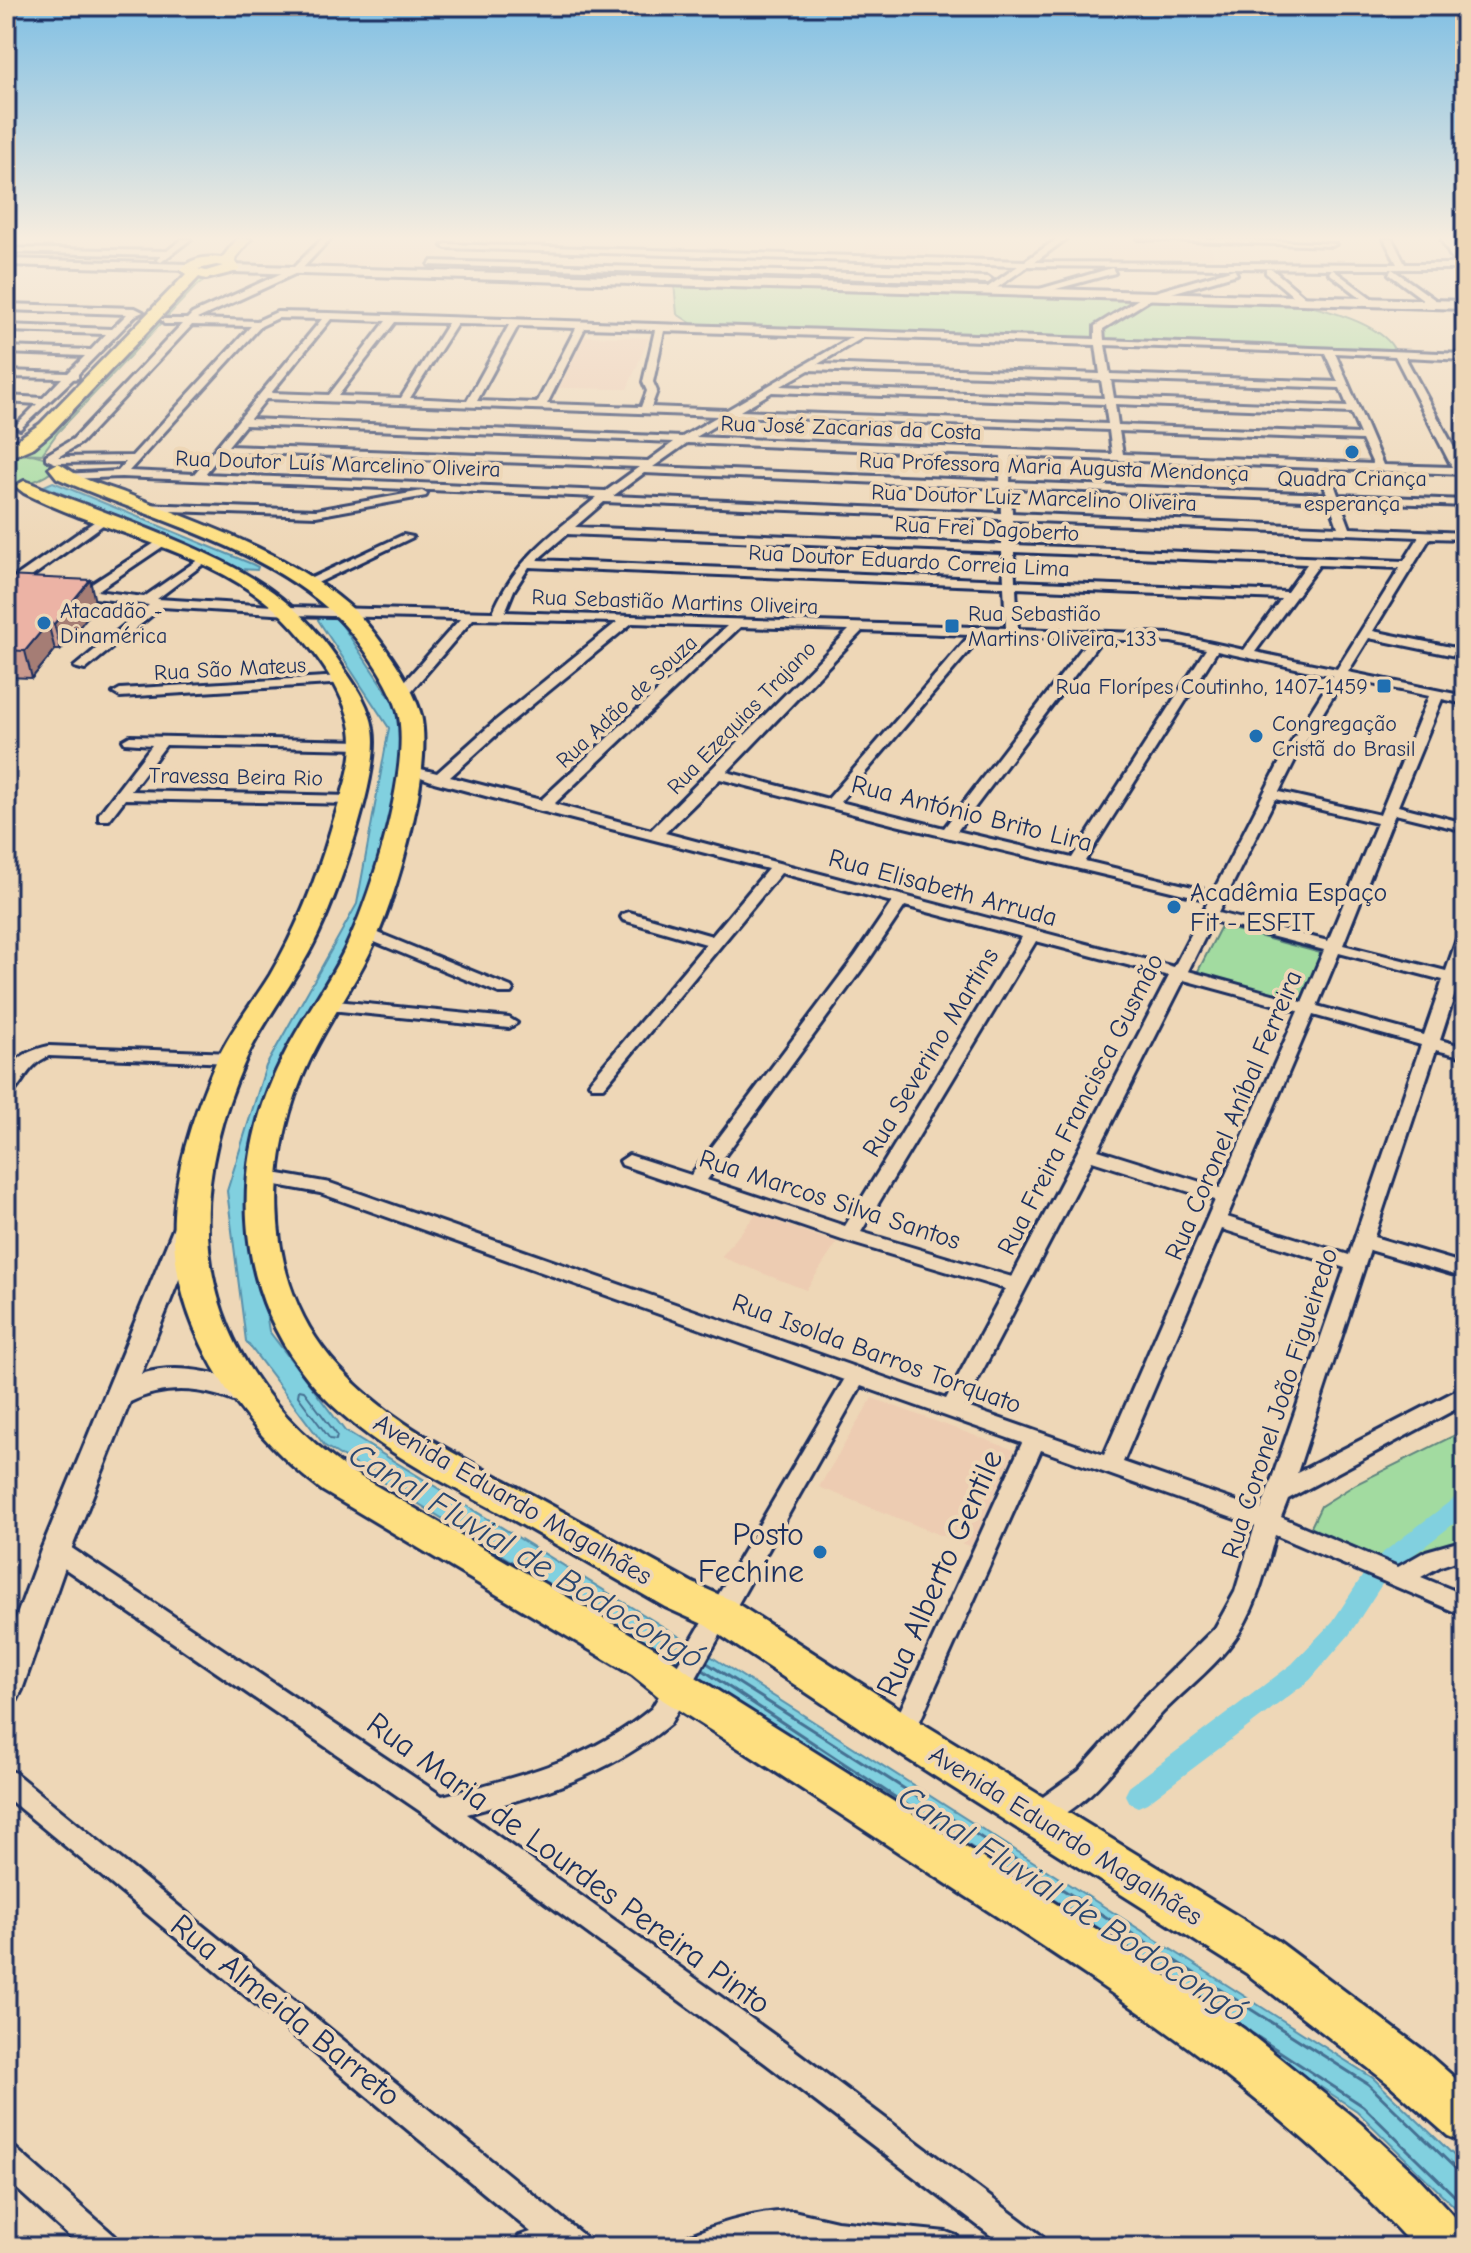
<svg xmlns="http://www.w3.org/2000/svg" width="1471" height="2253" viewBox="0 0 1471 2253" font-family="'Comic Neue',sans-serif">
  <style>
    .built { fill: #edccb2 }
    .green { fill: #a2dba0; stroke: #5e857f; stroke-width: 2 }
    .water { fill: #81d0df; stroke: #5890ab; stroke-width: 2 }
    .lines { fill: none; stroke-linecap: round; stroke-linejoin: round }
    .shore-far1 { stroke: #446f92; stroke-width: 2 }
    .shore { stroke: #446f92; stroke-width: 3 }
    .canal { fill: #81d0df; fill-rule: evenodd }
    .minor-casing { stroke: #1b2f5e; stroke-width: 6 }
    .tertiary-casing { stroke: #1b2f5e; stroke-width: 6 }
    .secondary-casing { stroke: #1b2f5e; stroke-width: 6 }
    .primary-casing { stroke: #1b2f5e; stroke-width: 6 }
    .minor { fill: #eed7b7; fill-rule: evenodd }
    .tertiary { fill: #eed7b7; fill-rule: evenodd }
    .secondary { fill: #eed7b7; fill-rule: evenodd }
    .primary { fill: #fedf80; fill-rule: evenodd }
    .wall { fill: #cb9a8e; stroke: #1b2f5e; stroke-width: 2 }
    .shaded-wall { fill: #a57d74; stroke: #1b2f5e; stroke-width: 2 }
    .building { fill: #ecb3a5; stroke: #1b2f5e; stroke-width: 2 }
    .poi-dot { fill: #1f6fb2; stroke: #eed7b7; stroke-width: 3 }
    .labels { text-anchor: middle; stroke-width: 8; stroke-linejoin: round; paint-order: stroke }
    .far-street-label { font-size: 22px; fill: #1b2f5e; stroke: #eed7b7 }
    .far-poi-label { font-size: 22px; fill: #1b2f5e; stroke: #eed7b7; text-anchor: start }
    .street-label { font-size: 26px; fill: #1b2f5e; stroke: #eed7b7 }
    .poi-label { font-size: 26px; fill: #1b2f5e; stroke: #eed7b7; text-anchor: start }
    .near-poi-label { font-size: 32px; fill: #1b2f5e; stroke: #eed7b7; text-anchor: end }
    .near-street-label { font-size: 32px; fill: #1b2f5e; stroke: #eed7b7 }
    .near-water-label { font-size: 34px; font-style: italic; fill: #2a4771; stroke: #eed7b7 }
  </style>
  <rect width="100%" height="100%" fill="#eed7b7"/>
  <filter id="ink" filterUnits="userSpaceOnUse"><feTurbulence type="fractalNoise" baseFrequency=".0125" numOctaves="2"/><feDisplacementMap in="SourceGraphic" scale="16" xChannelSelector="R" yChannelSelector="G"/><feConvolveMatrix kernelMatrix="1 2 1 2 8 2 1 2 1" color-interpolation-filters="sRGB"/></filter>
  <g filter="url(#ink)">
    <g class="built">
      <polygon points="338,239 453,239 427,269 316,266"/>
      <polygon points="866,239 929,239 927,256 864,254"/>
      <polygon points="1094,239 1209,242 1214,258 1097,259"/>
      <polygon points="584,336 649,338 627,389 559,388"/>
      <polygon points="756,1214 837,1243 806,1290 721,1257"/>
      <polygon points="872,1398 1014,1450 971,1547 819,1487"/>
    </g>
    <g class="green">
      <polygon points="214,264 227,266 195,287 58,432 42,454 18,453 197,269"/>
      <path d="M674,283l623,20c28,6 84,21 97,46l-700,-24 -17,-11z"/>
      <path d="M32,454l19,5 4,10c-14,13 -31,15 -49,18v-31z"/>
      <polygon points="1221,926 1328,955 1306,1005 1196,975"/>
      <polygon points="1465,1430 1465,1538 1411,1569 1310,1529 1321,1506 1356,1484"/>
    </g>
    <g class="water">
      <polygon points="53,482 252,564 258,567 257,570 240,569 44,486"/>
      <polygon points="321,613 330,614 340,622 407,723 373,901 284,1065 246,1186 269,1331 345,1431 701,1650 1373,2078 1465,2166 1465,2217 1357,2111 686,1669 325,1446 246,1341 227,1191 266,1066 357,904 389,728 318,620"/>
    </g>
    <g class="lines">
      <polygon class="shore-far1" points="299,1390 304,1391 337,1435 336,1440 330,1439 298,1396"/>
      <g class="shore">
        <polyline points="707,1663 1368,2084 1456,2169 1465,2171"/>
        <polyline points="703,1670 990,1860"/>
        <polyline points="1253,2034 1363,2106 1465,2206"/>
      </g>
      <polygon class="canal" points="1465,1493 1465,1515 1388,1575 1349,1635 1310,1680 1147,1803 1138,1807 1129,1803 1125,1795 1129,1787 1292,1664 1333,1621 1372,1561 1457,1496"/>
      <defs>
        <g id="minor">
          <polygon points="182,239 191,239 161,262 157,260 161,256 6,252 6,248 167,251"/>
          <path d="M322,239h8l-31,33 -102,47 60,2 20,-9 52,1 766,26v-13l50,-31 89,-26 3,5 -86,25 -48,30 1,11 361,14v6l-60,-3 60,111v6l-136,-5 9,26 127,5v6l-125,-5 10,27 115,5v6l-35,-1 -57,93 92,19v8l-96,-20 -21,34 117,24v8l-23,-5 -44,107 67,17v8l-70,-17 -52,131 103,26 11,-32 8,-5v29l-4,12 4,1v10l-7,-2 -18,56 25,7v10l-29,-7 -62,187 91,27v14l-95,-28 -73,223 168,-87v18l-177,95 -7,18 117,50 28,-16 39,-11v18l-24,8 -20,11 44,18v21l-190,-81c-9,33 -17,68 -36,98 -20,31 -50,53 -76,79 -39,41 -70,95 -125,116l-9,-3 -4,-9 4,-9 50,-36 64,-72 72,-71 20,-36 20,-66 -214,-76 -130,291 -9,3 -9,-3 -3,-8 132,-290 -161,-57 -191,338c-60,50 -129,71 -203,90l318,229 257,193 4,11h-40l-241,-184 -335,-245 -382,-261 -3,-7 3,-7 8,-2 8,2 378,253c79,-20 146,-35 210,-88l192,-328 -524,-187 -65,-12 -2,-4 2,-4 7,-2 68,12 616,216 59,-110 -163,-49 -220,-75 -2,-4 9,-6 62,20 165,-220 36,-53 -111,-29 -177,214h-12l-3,-4 3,-4 114,-135 -83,-24 -2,-3 2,-3 6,-2 83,24 56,-67 -231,-59 -103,-28 -32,-12 7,-4 28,7 58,-52 122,-99 -144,-3 -66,77h-10v-6l63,-71 -171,-4 -127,-8 -77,63 -11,-3 75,-62 -77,-10 -6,-4 6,-4 12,2 74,-48 10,2 -71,48 47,6 58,-40 4,1v4l-49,37 132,8 204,5c23,-54 60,-78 104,-115l-476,-20 -54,2 -5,-3 1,-2 55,-3 8,-9 -71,1 -9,-4v-4l27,-16 109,-115h-18l-3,-5h26l5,-5 101,-46zM278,318l44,1 -128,155 -65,-3 132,-145zM331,319l55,2 -57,74 -58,-2zM395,322l53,1 -47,75 -63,-2zM457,324l52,1 -42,76 -57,-3zM192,325l59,1 -119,130 -74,1 23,-14zM518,326l58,2 -39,75 -60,-2zM585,328l70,2 -12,52 4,9 -6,16 -94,-3zM664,331l188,6 -125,73 -76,-3 6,-16 -4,-9zM864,337l232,8 4,29 -282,-10zM1105,345l220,8 13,29 -228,-8zM1335,353l60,3 57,111 -69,-2zM809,370l292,10 3,18 -323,-12zM1111,380l229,8 8,19 -234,-9zM772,392l333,12 3,20 -368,-13zM266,399l452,17 -36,21 -432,-18zM1115,404l236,9 9,21 -242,-9zM731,416l378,14 3,24 -416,-17zM245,425l429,17 -26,19 -420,-15zM1119,431l243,9 11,24 -250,-10zM687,443l314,13 -1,25 -347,-14zM223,452l416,15 -33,24 -401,-17zM1011,456l307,12 9,26 -317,-12zM644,473l356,15 1,25 -388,-17zM1011,488l318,13 9,26 -326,-14zM604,502l397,17 1,26 -427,-18zM1012,520l407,17 -15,24 -390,-16zM567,534l435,18 2,28 -467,-20zM1014,552l293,12 -20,28 -272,-11zM1319,565l81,3 -63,101 -82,-17zM529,567l475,20 2,41 -501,-16 9,-22zM1016,588l265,11 -37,51 -73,-16 -153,-5zM632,623l95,3 -186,174 -91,-23 55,-50zM740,627l109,3 -198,200 -97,-26zM862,631l108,4 -142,164 -101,-27zM983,635l106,4 -145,189 -104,-26zM1102,639l69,3 35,7 -134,209 -115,-27zM1217,651l116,25 -49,78 -71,138 -128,-31zM1344,678l85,18 -49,119 -101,-23 19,-38zM720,779l176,46 313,75 -35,67 -509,-134zM1275,799l102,24 -49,118 -110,-28zM905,906l117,31 -177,289 -138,-46 161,-219zM1213,921l111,29 -22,52 -114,-31zM1036,941l133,35 -157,301 -151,-45zM1339,953l104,27 -19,55 -107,-29zM1184,980l114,31 -78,177 -122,-38zM1313,1015l108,30 -72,210 -122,-38zM1092,1161l123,39 -111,255 -140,-49zM1222,1229l123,39 -84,242 -138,-48z"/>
          <polygon points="1057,239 1066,239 1035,262 1397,264 1384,239 1392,239 1405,264 1455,264 1441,239 1449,239 1465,265 1465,269 1332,269 1374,300 1371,305 1329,273 1332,269 1028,266 988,294 985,289 1018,266 446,248 442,246 446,244 1025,261"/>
          <polygon points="1138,239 1227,239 1336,244 1332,246"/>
          <polygon points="432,261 988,277 992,280 988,283 429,265"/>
          <polygon points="1112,268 1115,273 1030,296 1026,293"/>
          <polygon points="1266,269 1272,269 1306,298 1306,302 1300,302 1266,273"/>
          <polygon points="1392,269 1438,302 1438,306 1432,306 1389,274"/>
          <polygon points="6,304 135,308 143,312 136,315 78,374 78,378 73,379 20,429 15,426 37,404 6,402 6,396 43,398 62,378 6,377 6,371 68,373 85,356 6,353 6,347 91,350 106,334 6,331 6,325 112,329 127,314 6,310"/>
          <polygon points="422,491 427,494 426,496 316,516 141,510 135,507 141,504 316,510"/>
          <polygon points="101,517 111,519 16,588 8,588 8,582"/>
          <polygon points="403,535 413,537 311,586 301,583"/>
          <polygon points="342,676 347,677 347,683 120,697 113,693 120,689"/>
          <polygon points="130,736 363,741 370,745 363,749 166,745 131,791 351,796 358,800 351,804 125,799 109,820 99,820 99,814 152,745 125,743 123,740"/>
          <polygon points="366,928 511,987 513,990 511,993 499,993 360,936 358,933 360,930"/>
          <polygon points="326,1000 509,1018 517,1023 509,1028 320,1009 318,1005 320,1001"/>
          <path d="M49,1046l183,7 9,5 -9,5 -183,-7c-24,9 -28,36 -43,41 0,-33 12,-44 43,-51z"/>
          <polygon points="6,1769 15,1773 584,2236 588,2247 515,2247 519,2236 531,2232 6,1797"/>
          <polygon points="6,2144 16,2149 115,2236 119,2247 81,2247 6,2179"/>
          <path d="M793,2211l44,10 109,11 11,4 4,11h-143l-25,-6 -43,6h-66l4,-11c34,-14 68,-24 105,-25z"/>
        </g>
        <g id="tertiary">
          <polygon points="6,259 188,264 194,267 188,270 6,265"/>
          <path d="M187,1218l9,3 4,6 -59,147c40,-12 79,0 117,13l4,8 -4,8c-15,4 -27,-4 -42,-8 -30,-8 -58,-7 -86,7l-59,148 -49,140 -5,10 -11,4v-59l35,-95 133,-323 4,-6z"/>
        </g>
        <polygon id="secondary" points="229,265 1465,301 1465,309 233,272 229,271"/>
        <g id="primary">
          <path d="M237,239h14l-15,18 -1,5 5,6 -2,3 -32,8 -7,-2 -147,155 -18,15 -28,12v-12l34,-23 146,-150 -6,-4c11,-12 26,-14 42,-12zM216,265l7,1 -17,5 -8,-2z"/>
          <path d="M58,463c5,2 8,5 13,8 14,10 34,15 51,21 77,31 160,57 225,112 25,21 66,79 74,111 12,55 -23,177 -47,229 -19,41 -46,77 -65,118 -42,89 -47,203 13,285 51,70 138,109 212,149 53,29 106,58 159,87l40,18 184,119 361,221 145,109 42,37v56l-17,-7 -59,-52 -143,-111 -359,-227 -182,-121 -40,-18c-52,-30 -104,-60 -157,-90 -74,-40 -159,-80 -209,-150 -66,-90 -67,-208 -18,-306 19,-40 47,-76 66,-116 25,-53 62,-171 52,-228 -5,-30 -41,-79 -62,-100 -71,-70 -190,-99 -280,-139l-8,-10z"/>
          <path d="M24,481c12,3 23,10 35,14 38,14 76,28 114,44 76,32 128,61 173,133 12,17 24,36 27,57 8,46 -37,171 -59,214 -20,40 -49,75 -68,116 -72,161 -45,306 103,411l311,181 31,23 429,270 124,85 116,94 55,51 50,54v19h-51c-129,-142 -287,-246 -447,-350 -101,-66 -202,-133 -304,-197l-31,-25 -309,-184c-84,-62 -155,-169 -149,-276 3,-53 21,-105 42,-153 14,-31 36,-58 54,-87 27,-46 46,-95 61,-146 9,-32 25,-67 20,-100 -6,-40 -41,-85 -69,-113 -70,-67 -175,-81 -258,-123l-9,-7z"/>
        </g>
      </defs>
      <use href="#minor" class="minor-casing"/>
      <use href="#tertiary" class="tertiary-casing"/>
      <use href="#secondary" class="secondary-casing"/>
      <use href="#primary" class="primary-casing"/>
      <use href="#minor" class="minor"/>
      <use href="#tertiary" class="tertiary"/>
      <use href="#secondary" class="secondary"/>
      <use href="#primary" class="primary"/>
    </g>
    <polygon class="wall" points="6,576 96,606 61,650 55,650 32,678 6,677"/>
    <g class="shaded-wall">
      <polygon points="90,580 96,606 61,650 54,624"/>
      <polygon points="48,623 55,650 32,678 25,651"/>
    </g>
    <polygon class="building" points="6,576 90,580 54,624 48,623 25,651 6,650"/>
  </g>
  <linearGradient id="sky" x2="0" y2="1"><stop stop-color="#7fbfe4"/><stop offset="0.43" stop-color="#f7eddf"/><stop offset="1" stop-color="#f7eddf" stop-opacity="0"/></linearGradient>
  <rect width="1471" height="554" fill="url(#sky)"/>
  <g class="poi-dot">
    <circle cx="1352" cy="452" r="8"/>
    <circle cx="44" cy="623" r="8"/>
    <rect x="944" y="618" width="16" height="16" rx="4"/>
    <rect x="1376" y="678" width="16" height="16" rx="4"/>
    <circle cx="1256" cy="736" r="8"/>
    <circle cx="1174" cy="907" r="8"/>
    <circle cx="820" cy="1552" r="8"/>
  </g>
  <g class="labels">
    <g class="far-street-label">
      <text transform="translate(851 427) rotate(2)" y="8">Rua José Zacarias da Costa</text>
      <text transform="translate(338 463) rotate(2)" y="8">Rua Doutor Luís Marcelino Oliveira</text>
      <text transform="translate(1054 466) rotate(2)" y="8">Rua Professora Maria Augusta Mendonça</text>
      <text transform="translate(1034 497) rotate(2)" y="8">Rua Doutor Luiz Marcelino Oliveira</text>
      <text transform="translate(987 528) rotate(3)" y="8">Rua Frei Dagoberto</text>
      <text transform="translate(909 560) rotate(3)" y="8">Rua Doutor Eduardo Correia Lima</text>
      <text transform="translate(675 601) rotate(2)" y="8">Rua Sebastião Martins Oliveira</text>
      <text transform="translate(230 668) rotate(-3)" y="8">Rua São Mateus</text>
      <text transform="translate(626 701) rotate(-43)" y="8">Rua Adão de Souza</text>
      <text transform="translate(741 717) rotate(-46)" y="8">Rua Ezequias Trajano</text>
      <text transform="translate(236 776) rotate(1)" y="8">Travessa Beira Rio</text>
    </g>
    <g class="far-poi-label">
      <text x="1352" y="486" text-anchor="middle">Quadra Criança<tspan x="1352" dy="25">esperança</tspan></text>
      <text x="60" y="618">Atacadão -<tspan x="60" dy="25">Dinamérica</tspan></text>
      <text x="968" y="621">Rua Sebastião<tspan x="968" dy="25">Martins Oliveira, 133</tspan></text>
      <text x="1368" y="694" text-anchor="end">Rua Florípes Coutinho, 1407-1459</text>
      <text x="1272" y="731">Congregação<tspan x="1272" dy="25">Cristã do Brasil</tspan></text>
    </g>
    <g class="street-label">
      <text transform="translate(972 813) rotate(14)" y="9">Rua António Brito Lira</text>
      <text transform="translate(943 887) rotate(15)" y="9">Rua Elisabeth Arruda</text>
      <text transform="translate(930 1052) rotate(-59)" y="9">Rua Severino Martins</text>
      <text transform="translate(1080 1104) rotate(-63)" y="9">Rua Freira Francisca Gusmão</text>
      <text transform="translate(1233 1115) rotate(-67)" y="9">Rua Coronel Aníbal Ferreira</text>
      <text transform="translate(830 1199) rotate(18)" y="9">Rua Marcos Silva Santos</text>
      <text transform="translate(877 1353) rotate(20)" y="9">Rua Isolda Barros Torquato</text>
      <text transform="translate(1279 1403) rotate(-72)" y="9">Rua Coronel João Figueiredo</text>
      <text transform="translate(513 1499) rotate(30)" y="9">Avenida Eduardo Magalhães</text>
      <text transform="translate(1066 1835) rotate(32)" y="9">Avenida Eduardo Magalhães</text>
    </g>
    <g class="poi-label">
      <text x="1190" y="901">Acadêmia Espaço<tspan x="1190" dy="30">Fit - ESFIT</tspan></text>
    </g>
    <g class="near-poi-label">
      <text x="804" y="1545">Posto<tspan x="804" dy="37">Fechine</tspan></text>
    </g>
    <g class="near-street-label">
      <text transform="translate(939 1573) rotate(-66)" y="11">Rua Alberto Gentile</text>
      <text transform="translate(569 1863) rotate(36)" y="11">Rua Maria de Lourdes Pereira Pinto</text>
      <text transform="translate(286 2010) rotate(39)" y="11">Rua Almeida Barreto</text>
    </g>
    <g class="near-water-label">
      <text transform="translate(527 1555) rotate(31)" y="12">Canal Fluvial de Bodocongó</text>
      <text transform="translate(1073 1903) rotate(33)" y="12">Canal Fluvial de Bodocongó</text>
    </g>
  </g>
  <rect width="1471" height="2253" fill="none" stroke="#eed7b7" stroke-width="32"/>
  <rect x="16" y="16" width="1439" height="2221" fill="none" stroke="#1b2f5e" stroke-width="3" filter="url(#ink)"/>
</svg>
